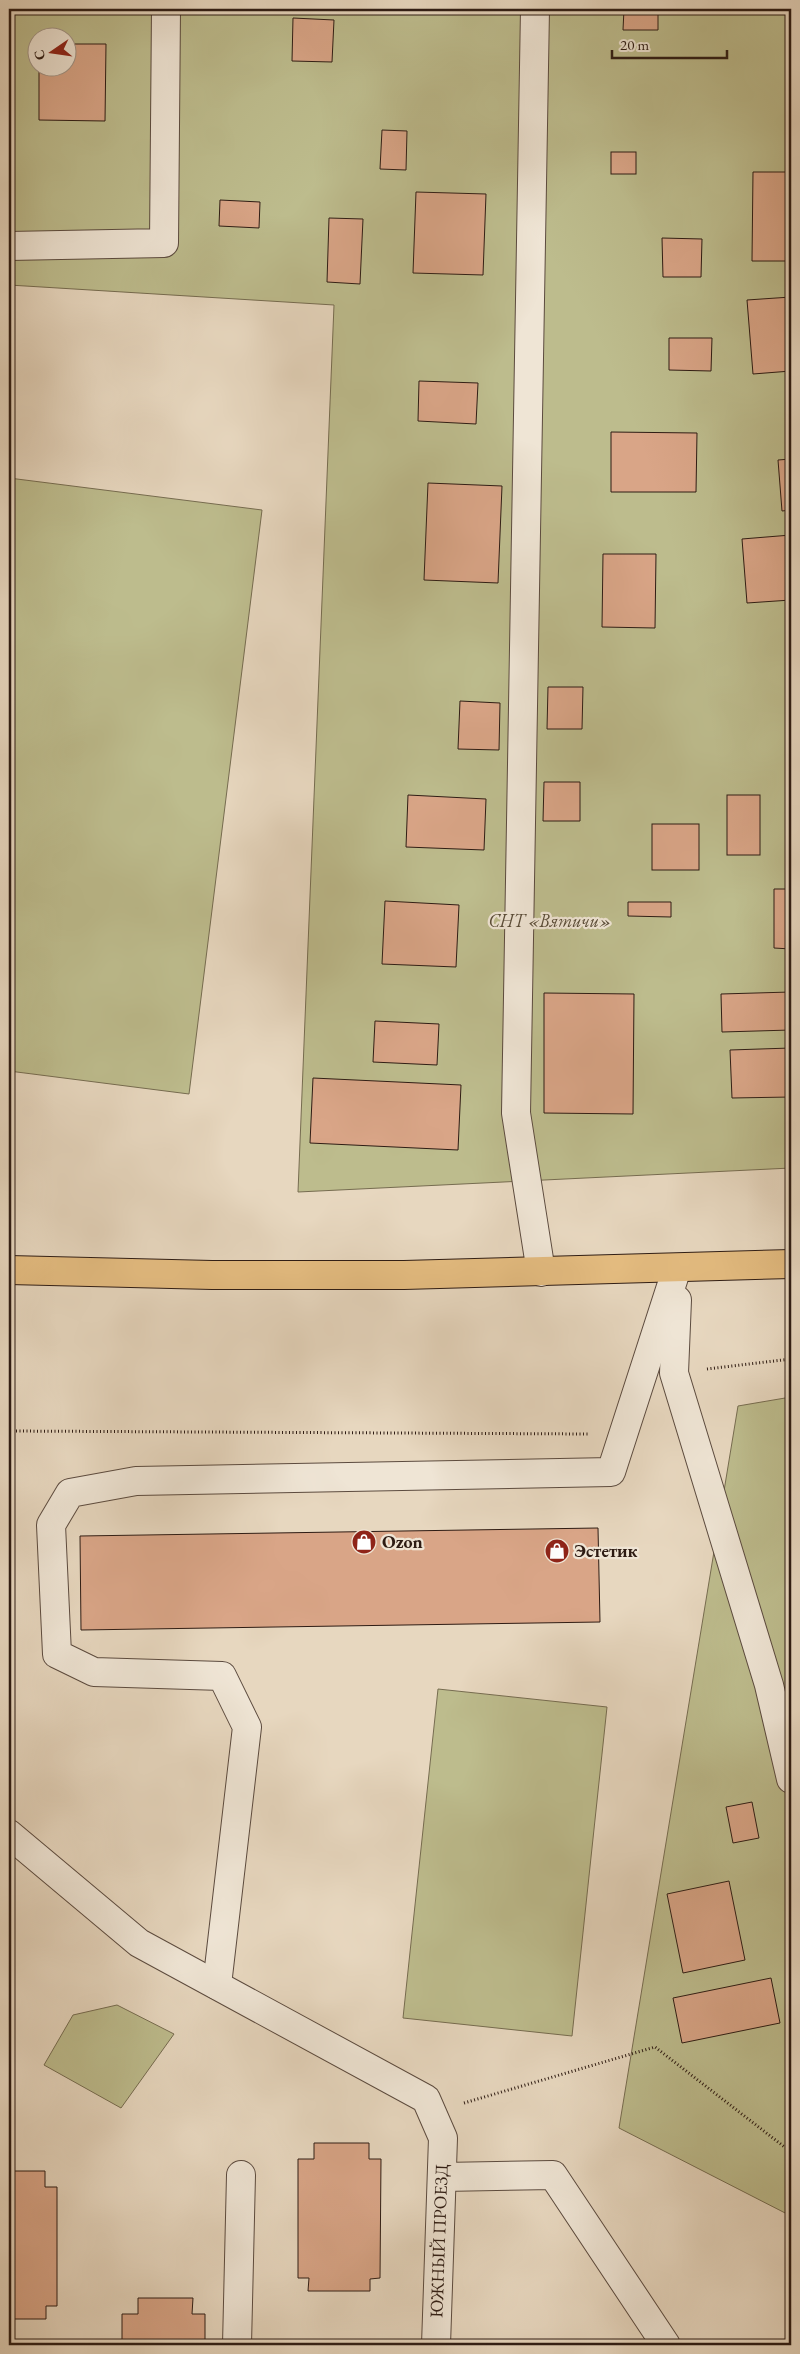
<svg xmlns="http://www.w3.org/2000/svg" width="800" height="2354" viewBox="0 0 800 2354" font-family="'EB Garamond',serif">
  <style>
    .green { fill: #bdbc8d; stroke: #766c50; fill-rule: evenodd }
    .building { fill: #d9a587; stroke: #2e1c14 }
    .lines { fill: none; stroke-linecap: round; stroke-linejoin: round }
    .minor-casing { stroke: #5c4b3f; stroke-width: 30 }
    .major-casing { stroke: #2e1c14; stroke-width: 30 }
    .path { stroke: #2e1c14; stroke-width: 3; stroke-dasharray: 1 2.5; stroke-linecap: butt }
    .minor { stroke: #efe5d5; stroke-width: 28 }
    .major { stroke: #e4bc80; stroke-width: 28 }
    .labels { text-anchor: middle; stroke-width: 4.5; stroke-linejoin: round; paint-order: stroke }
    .park-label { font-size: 18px; font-style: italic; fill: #594c38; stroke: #efe5d5 }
    .poi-label { font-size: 18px; font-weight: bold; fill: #2e1c14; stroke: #efe5d5; text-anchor: start }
    .street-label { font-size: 18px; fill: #2e1c14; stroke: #efe5d5 }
  </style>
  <rect width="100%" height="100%" fill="#e7d7bf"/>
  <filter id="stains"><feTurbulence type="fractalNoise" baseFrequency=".004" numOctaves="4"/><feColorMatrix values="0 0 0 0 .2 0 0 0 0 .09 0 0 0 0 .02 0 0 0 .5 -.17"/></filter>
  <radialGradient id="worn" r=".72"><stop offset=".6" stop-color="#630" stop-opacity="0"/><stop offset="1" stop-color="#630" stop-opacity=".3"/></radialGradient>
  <g class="green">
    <path d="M9,9h782v1159l-493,24 36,-887 -325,-20zM38,38h30v30h-30z"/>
    <polygon points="9,478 262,510 189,1094 9,1071"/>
    <polygon points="791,1397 791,2216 619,2128 738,1406"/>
    <polygon points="438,1689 607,1707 572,2036 403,2018"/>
    <polygon points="117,2005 174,2034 121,2108 44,2065 73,2015"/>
  </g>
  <g class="building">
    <polygon points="624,9 658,9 658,30 623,30"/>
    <rect x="784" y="9" width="7" height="4"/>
    <polygon points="293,18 334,20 332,62 292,61"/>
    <polygon points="68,44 106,44 105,121 39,120 39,68 68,68"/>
    <polygon points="382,130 407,131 406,170 380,169"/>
    <rect x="611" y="152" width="25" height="22"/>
    <polygon points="753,172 791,172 791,261 752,261"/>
    <polygon points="416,192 486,194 483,275 413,273"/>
    <polygon points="220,200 260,202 259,228 219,226"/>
    <polygon points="329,218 363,219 360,284 327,282"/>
    <polygon points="662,238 702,239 701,277 663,277"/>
    <polygon points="791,297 791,371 753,374 747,300"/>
    <polygon points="669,338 712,338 711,371 669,370"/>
    <polygon points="419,381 478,383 476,424 418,421"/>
    <polygon points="611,432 697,433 696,492 611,492"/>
    <polygon points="791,459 791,510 782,511 778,460"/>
    <polygon points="428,483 502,486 498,583 424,580"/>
    <polygon points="791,535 791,600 747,603 742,539"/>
    <polygon points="603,554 656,554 655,628 602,627"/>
    <polygon points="548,687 583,687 582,729 547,729"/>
    <polygon points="460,701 500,703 499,750 458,749"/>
    <polygon points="544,782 580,782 580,821 543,821"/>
    <polygon points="408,795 486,799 484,850 406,847"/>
    <rect x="727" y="795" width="33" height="60"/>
    <rect x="652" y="824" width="47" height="46"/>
    <polygon points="774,889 791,889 791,949 774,948"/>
    <polygon points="385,901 459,905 456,967 382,964"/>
    <polygon points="628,902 671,902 671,917 628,916"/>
    <polygon points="791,992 791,1030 722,1032 721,994"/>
    <polygon points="544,993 634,994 633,1114 544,1113"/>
    <polygon points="375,1021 439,1024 437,1065 373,1062"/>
    <polygon points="791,1048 791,1097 732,1098 730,1050"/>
    <polygon points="313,1078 461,1085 458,1150 310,1143"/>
    <polygon points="598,1528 600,1622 81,1630 80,1536"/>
    <polygon points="752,1802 759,1838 733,1843 726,1807"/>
    <polygon points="729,1881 745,1960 683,1973 667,1894"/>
    <polygon points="771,1978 780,2023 682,2043 673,1998"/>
    <polygon points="314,2143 369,2143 369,2159 381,2159 380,2278 370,2279 370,2291 308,2291 309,2278 298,2278 298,2159 314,2159"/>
    <polygon points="9,2171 45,2171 45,2187 57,2187 57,2306 46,2306 46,2319 9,2319"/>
    <polygon points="138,2298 193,2298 192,2314 205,2314 205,2345 122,2345 122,2314 138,2314"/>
  </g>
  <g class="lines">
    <defs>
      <g id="minor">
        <polyline points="535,9 516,1113 541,1272"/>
        <polyline points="9,246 164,243 166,9"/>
        <polyline points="677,1300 674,1373 769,1685 791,1779"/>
        <polyline points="9,1834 139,1943 426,2099 443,2138 436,2345"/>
        <polyline points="217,1985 247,1727 222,1676 94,1672 57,1654 51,1525 70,1493 136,1481 611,1472 677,1268"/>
        <polyline points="442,2177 553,2175 666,2345"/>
        <polyline points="237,2345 241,2175"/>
      </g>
      <polyline id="major" points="9,1270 212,1275 404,1275 791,1264"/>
    </defs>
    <use href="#minor" class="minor-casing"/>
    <use href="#major" class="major-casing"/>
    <g class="path">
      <polyline points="707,1369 791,1359"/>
      <polyline points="9,1431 588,1434"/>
      <polyline points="464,2103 655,2047 791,2152"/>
    </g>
    <use href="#minor" class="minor"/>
    <use href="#major" class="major"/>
  </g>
  <defs>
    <symbol id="shop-disc" viewBox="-11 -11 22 22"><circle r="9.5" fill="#8f2418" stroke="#efe5d5"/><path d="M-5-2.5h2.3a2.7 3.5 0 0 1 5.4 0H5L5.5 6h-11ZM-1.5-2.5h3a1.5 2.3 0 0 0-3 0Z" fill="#fff"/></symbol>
  </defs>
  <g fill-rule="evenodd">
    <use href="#shop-disc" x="350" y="1528" width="28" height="28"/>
    <use href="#shop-disc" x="543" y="1537" width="28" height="28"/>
  </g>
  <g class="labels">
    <g class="park-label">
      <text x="550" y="927">СНТ «Вятичи»</text>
    </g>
    <g class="poi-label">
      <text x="382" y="1548">Ozon</text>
      <text x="574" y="1557">Эстетик</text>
    </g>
    <g class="street-label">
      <text transform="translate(439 2241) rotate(-88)" y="6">ЮЖНЫЙ ПРОЕЗД</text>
    </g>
  </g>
  <rect width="800" height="2354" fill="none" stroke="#e7d7bf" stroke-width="30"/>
  <rect x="10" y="10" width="780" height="2334" fill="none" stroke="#2e1c14" stroke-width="2.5"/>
  <rect x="15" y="15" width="770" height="2324" fill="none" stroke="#2e1c14"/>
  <g transform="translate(52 52) rotate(257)"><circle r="24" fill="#efe5d5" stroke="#a29588"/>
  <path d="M0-4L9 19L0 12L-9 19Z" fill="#8f2418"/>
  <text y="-8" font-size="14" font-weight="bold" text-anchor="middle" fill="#2e1c14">С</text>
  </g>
  <path d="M612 50v8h115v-8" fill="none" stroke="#2e1c14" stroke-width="2.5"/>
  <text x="620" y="50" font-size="15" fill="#2e1c14" stroke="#efe5d5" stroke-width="4" paint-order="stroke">20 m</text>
  <rect width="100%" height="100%" filter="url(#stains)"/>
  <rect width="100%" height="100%" fill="url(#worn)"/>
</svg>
